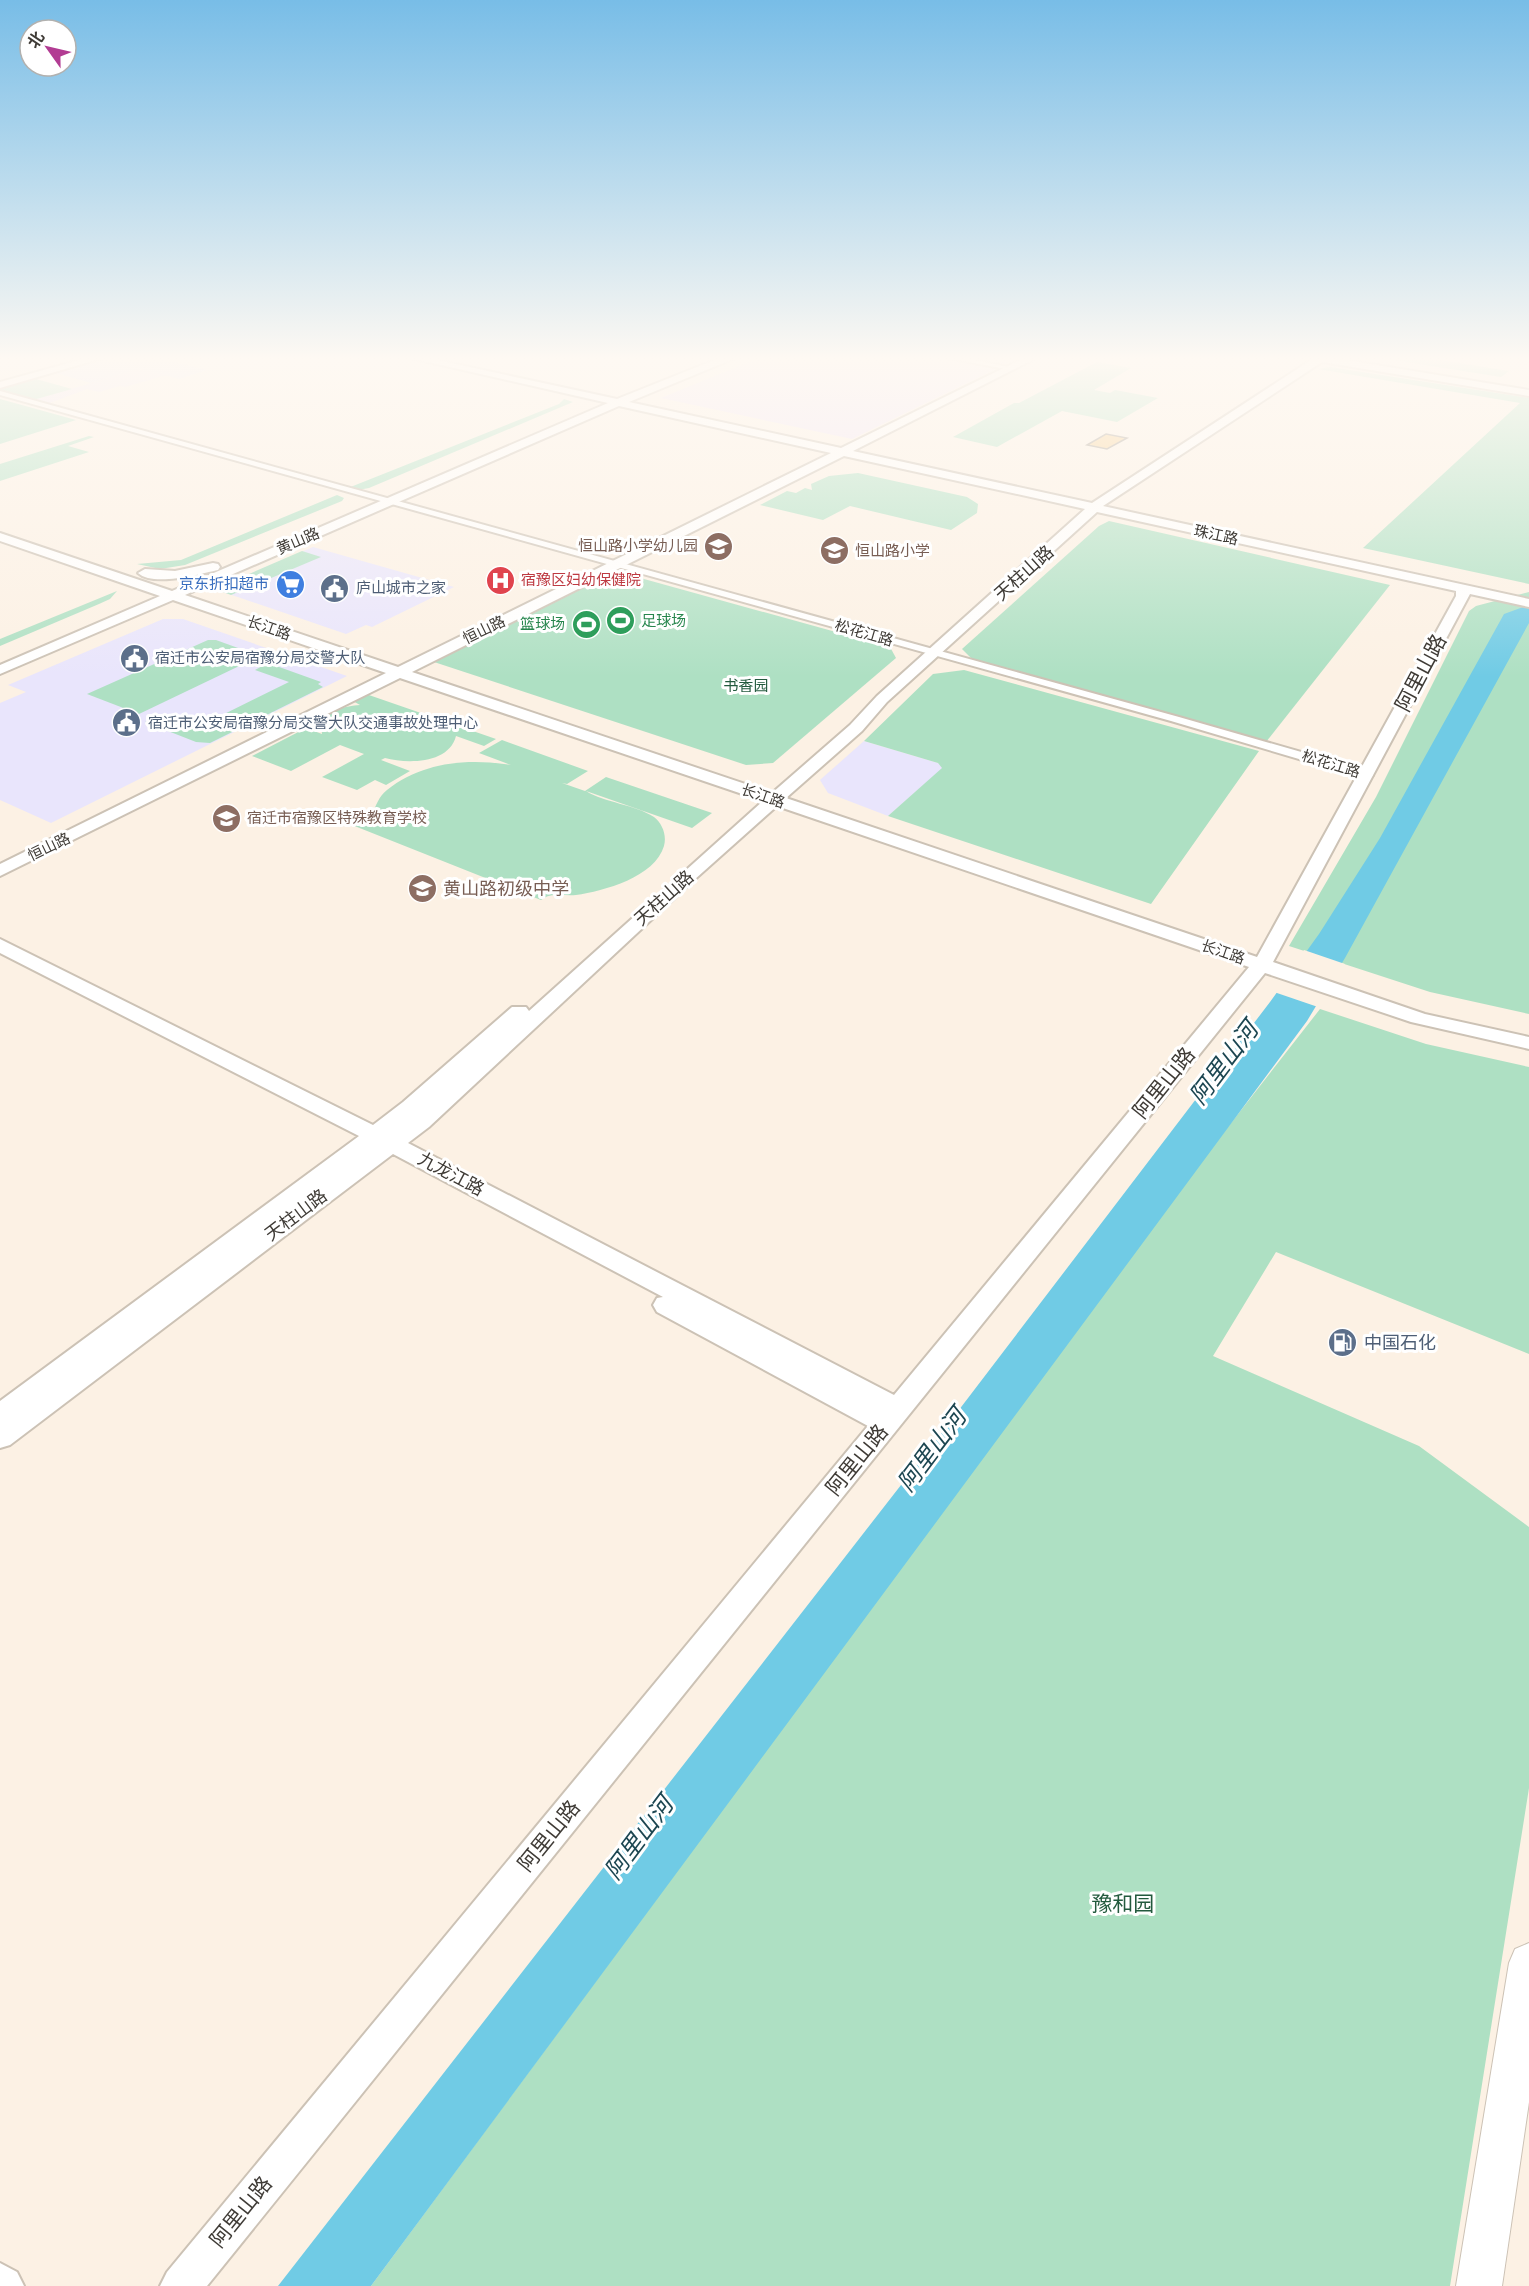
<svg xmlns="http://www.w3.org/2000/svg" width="1529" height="2286" viewBox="0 0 1529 2286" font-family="Jost,'Noto Sans SC',sans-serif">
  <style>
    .commercial { fill: #e9e5fc }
    .industrial { fill: #f0e3f7 }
    .green { fill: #aee0c3 }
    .water { fill: #70cbe5 }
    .pier { fill: #fcf1e4 }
    .building { fill: #f6cd8c; stroke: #a1988c; stroke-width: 1.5 }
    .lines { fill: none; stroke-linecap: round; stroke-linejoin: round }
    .street-casing { stroke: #ccc2b5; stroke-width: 4 }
    .secondary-casing { stroke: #ccc2b5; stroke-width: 4 }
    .primary-casing { stroke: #ccc2b5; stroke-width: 2 }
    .street { fill: #fff; fill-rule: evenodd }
    .secondary { fill: #fff; fill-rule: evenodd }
    .primary { fill: #fff; fill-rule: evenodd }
    .labels { text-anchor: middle; stroke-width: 6; stroke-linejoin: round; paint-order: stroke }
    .far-street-label { font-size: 15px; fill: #3f3b36; stroke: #fff }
    .far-education-label { font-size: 15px; fill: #785e54; stroke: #fff; text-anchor: start }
    .far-health-label { font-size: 15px; fill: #be3a42; stroke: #fff; text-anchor: start }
    .far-shop-label { font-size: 15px; fill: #366cbe; stroke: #fff; text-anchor: end }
    .far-service-label { font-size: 15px; fill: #4e5e75; stroke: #fff; text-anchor: start }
    .far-leisure-label { font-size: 15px; fill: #27864d; stroke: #fff; text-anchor: start }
    .far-park-label { font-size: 15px; fill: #235a3e; stroke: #fff }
    .street-label { font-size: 18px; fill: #3f3b36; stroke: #fff }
    .education-label { font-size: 18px; fill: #785e54; stroke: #fff; text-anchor: start }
    .service-label { font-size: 18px; fill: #4e5e75; stroke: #fff; text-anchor: start }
    .near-street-label { font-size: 21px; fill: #3f3b36; stroke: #fff }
    .near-park-label { font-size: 21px; fill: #235a3e; stroke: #fff }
    .near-water-label { font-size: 24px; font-style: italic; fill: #1c4651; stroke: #fff }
  </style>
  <rect width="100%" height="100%" fill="#fcf1e4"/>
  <g class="commercial">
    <polygon points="113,357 163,357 160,358 207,370 179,379 140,369 91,383 56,373"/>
    <polygon points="313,547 454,587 372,627 366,625 346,634 223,592 219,587"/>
    <polygon points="163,619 183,619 347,676 51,823 0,800 0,703 26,692 8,685"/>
    <polygon points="864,741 938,763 943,768 888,816 828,793 820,780"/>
  </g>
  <g class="industrial">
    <polygon points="761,357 1020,357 852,439 661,398"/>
    <polygon points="140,369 166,375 125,387 120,386 99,392 87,389 47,404 33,400"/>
  </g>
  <g class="green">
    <polygon points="1375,357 1421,357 1509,371 1501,377"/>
    <polygon points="1097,362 1131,368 1094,390 1110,393 1115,390 1158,398 1117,422 1062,411 997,447 953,437 1014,403 1019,403"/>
    <polygon points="1330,367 1529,398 1529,584 1363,548 1520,403 1318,369"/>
    <polygon points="36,379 72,389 33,400 0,391 0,389"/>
    <polygon points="0,399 76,420 0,444"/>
    <polygon points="564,399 573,402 369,488 358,490 348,488 559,404"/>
    <polygon points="89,436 94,437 68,446 89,452 0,481 0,464"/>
    <polygon points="858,473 967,497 978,504 977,513 951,530 850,506 823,520 760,505 787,491 796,493 805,488 812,490 811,484 829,476"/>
    <polygon points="337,495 344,498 342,501 185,565 160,569 137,564 181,560"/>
    <polygon points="1109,521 1390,585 1266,742 974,661 962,649 1099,526"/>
    <polygon points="302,551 321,557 231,595 223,592 219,587"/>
    <polygon points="626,574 890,647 896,658 773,763 746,765 434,662 603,575"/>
    <polygon points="117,591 110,599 99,604 0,646 0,639"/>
    <polygon points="1529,592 1529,1014 1430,992 1289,946 1376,797 1469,611 1476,606"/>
    <polygon points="208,640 216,640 260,656 139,714 87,694"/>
    <polygon points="268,663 321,682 318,684 323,687 210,743 196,742 145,722 159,716 194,729 289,682 255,670"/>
    <polygon points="964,670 1259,751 1151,904 888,816 942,768 938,763 864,741 933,674"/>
    <path d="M366,694l130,45 -12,7 -28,-10c-7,28 -49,28 -71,22l-4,2 29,11 -24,14 -11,-5 -18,10 -35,-13 42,-23 -24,-9 -49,26 -39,-15 54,-28 16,6 -1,-11c8,-13 24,-17 39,-18l-7,-4z"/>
    <path d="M502,740l86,31 -21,13 -5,-1 23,8 21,-14 106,36 -20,15 -106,-37c19,12 48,13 68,26 8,6 13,18 10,29 -9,31 -60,45 -88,49 -14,1 -24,-3 -35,5l-189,-75c5,-3 16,-7 20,-12 5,-8 6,-16 15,-23 35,-28 81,-32 124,-25l-32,-12z"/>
    <polygon points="1320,1009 1426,1044 1529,1067 1529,1354 1276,1252 1213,1356 1419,1446 1529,1527 1529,1788 1450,2286 371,2286 1189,1177"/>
  </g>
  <polygon class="water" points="1529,605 1529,623 1345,958 1307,1021 371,2286 278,2286 936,1440 1270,1002 1319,934 1380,838 1504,614"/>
  <polygon class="pier" points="1304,950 1345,964 1318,1007 1274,992"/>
  <polygon class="building" points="1106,434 1127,438 1107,449 1087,445"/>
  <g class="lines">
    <defs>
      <g id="street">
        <polygon points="944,357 958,357 1014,368 1010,370"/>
        <polygon points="0,391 1179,717 1371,772 1373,775 1367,779 1363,778 1171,721 0,395"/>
      </g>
      <g id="secondary">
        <polygon points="91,357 106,357 0,388 0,382"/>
        <path d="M406,357h17l194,42 105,-42h13l-2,2 -104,43 212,46 185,-91h12l-185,94 239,52 219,-143 -7,-3h24l201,33v6l-207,-34 -219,144 426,93v8l-59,-13 -197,368 152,52 104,23v12l-118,-27 -146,-49 -1058,1313h-47l7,-14 701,-846 -211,-114 -4,-7 4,-7 6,-1 -270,-143 -383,291 -10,3v-47l359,-265 -359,-183v-14l373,186 30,-23 109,-95h14l3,4 234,-210 -363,-123 -400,198v-12l386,-191 -213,-73 -173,74v-9l160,-69 -160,-55v-8l172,58 436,-188zM619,406l212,47 -433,214 -213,-72zM844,456l241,53 -208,187 -27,29 -78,68 -360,-121zM1097,512l359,79v5l-199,361 -471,-159 76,-67 25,-29zM777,806l472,161 -355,428 -486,-252 21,-16 265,-247z"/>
        <path d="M213,563l5,1 2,3 -2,3c-18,4 -65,17 -80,3l7,-4 30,2z"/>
        <polygon points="0,2263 17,2272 24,2286 0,2286"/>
      </g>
      <polygon id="primary" points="1529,1943 1529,2102 1502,2286 1456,2286 1509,1963 1515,1949"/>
    </defs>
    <use href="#street" class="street-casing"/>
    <use href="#secondary" class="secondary-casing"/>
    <use href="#primary" class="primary-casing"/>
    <use href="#street" class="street"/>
    <use href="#secondary" class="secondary"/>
    <use href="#primary" class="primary"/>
  </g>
  <linearGradient id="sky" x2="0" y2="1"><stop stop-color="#78bde7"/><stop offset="0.53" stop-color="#fef9f3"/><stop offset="1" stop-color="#fef9f3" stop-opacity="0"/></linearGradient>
  <rect width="1529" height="677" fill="url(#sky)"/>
  <defs>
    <symbol id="school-disc" viewBox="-11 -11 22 22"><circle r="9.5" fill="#8d6e63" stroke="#fff"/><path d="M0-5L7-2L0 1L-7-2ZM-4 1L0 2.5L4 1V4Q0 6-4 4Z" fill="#fff"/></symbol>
    <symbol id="hospital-disc" viewBox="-11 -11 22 22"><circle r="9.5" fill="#e0444e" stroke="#fff"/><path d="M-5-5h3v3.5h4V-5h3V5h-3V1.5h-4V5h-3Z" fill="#fff"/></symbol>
    <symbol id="supermarket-disc" viewBox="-11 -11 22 22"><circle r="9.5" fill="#3f7fe0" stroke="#fff"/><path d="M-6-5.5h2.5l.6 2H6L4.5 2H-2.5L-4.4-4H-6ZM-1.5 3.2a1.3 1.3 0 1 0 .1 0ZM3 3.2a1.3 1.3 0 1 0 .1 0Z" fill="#fff"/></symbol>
    <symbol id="civic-disc" viewBox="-11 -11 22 22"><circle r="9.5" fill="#5c6f8a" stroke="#fff"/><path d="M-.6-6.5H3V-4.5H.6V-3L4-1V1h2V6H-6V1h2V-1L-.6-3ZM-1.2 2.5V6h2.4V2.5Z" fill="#fff"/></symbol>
    <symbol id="stadium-disc" viewBox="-11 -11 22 22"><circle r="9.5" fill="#2e9e5b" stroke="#fff"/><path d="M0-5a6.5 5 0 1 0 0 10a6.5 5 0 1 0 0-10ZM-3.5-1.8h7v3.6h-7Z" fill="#fff"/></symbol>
    <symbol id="fuel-disc" viewBox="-11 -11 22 22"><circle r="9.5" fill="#5c6f8a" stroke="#fff"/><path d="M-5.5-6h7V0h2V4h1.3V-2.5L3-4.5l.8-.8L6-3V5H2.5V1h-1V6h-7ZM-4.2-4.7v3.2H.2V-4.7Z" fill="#fff"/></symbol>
  </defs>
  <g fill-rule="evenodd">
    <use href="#school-disc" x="702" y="530" width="33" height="33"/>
    <use href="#school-disc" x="818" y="534" width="33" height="33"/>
    <use href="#hospital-disc" x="484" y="564" width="33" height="33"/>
    <use href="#supermarket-disc" x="274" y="568" width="33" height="33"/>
    <use href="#civic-disc" x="318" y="572" width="33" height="33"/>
    <use href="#stadium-disc" x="604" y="604" width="33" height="33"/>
    <use href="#stadium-disc" x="570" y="608" width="33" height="33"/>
    <use href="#civic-disc" x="118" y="642" width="33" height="33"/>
    <use href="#civic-disc" x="110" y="706" width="33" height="33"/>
    <use href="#school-disc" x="210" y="802" width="33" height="33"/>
    <use href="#school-disc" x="406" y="872" width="33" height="33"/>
    <use href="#fuel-disc" x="1326" y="1326" width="33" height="33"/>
  </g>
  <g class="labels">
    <g class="far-street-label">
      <text transform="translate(1216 535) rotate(12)" y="5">珠江路</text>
      <text transform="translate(298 541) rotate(-23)" y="5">黄山路</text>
      <text transform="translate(269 628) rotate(19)" y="5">长江路</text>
      <text transform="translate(484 630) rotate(-26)" y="5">恒山路</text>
      <text transform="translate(864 633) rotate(16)" y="5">松花江路</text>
      <text transform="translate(1331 764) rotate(17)" y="5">松花江路</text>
      <text transform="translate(763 796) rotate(19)" y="5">长江路</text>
      <text transform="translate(49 847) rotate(-26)" y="5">恒山路</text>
      <text transform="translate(1223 952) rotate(19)" y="5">长江路</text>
    </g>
    <g class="far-education-label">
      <text x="698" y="551" text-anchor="end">恒山路小学幼儿园</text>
      <text x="855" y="556">恒山路小学</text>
      <text x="247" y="823">宿迁市宿豫区特殊教育学校</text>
    </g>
    <g class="far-health-label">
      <text x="521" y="585">宿豫区妇幼保健院</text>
    </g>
    <g class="far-shop-label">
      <text x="269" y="589">京东折扣超市</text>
    </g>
    <g class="far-service-label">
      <text x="356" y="593">庐山城市之家</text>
      <text x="155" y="663">宿迁市公安局宿豫分局交警大队</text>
      <text x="148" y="728">宿迁市公安局宿豫分局交警大队交通事故处理中心</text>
    </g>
    <g class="far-leisure-label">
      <text x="641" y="626">足球场</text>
      <text x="565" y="629" text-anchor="end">篮球场</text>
    </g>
    <g class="far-park-label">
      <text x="746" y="691">书香园</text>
    </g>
    <g class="street-label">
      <text transform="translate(1024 573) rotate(-42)" y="6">天柱山路</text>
      <text transform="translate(664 898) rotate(-42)" y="6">天柱山路</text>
      <text transform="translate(451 1174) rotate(28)" y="6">九龙江路</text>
      <text transform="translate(296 1215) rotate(-37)" y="6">天柱山路</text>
    </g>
    <g class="education-label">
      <text x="443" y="895">黄山路初级中学</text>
    </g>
    <g class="service-label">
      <text x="1364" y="1349">中国石化</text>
    </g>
    <g class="near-street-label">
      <text transform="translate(1421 673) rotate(-62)" y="7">阿里山路</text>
      <text transform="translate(1164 1083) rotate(-51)" y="7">阿里山路</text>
      <text transform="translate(857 1460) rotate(-51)" y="7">阿里山路</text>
      <text transform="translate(549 1836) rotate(-51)" y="7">阿里山路</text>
      <text transform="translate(241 2212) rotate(-51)" y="7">阿里山路</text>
    </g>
    <g class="near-park-label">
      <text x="1123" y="1911">豫和园</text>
    </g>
    <g class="near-water-label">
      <text transform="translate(1224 1063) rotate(-53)" y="8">阿里山河</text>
      <text transform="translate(932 1450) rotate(-53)" y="8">阿里山河</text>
      <text transform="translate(639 1838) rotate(-53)" y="8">阿里山河</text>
    </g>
  </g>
  <g transform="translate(48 48) rotate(304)"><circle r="28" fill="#ffffff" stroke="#b2b1af" stroke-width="1.5"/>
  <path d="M0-4.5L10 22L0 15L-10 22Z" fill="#b23c93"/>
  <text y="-9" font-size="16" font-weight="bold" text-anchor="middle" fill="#3f3b36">北</text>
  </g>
</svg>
